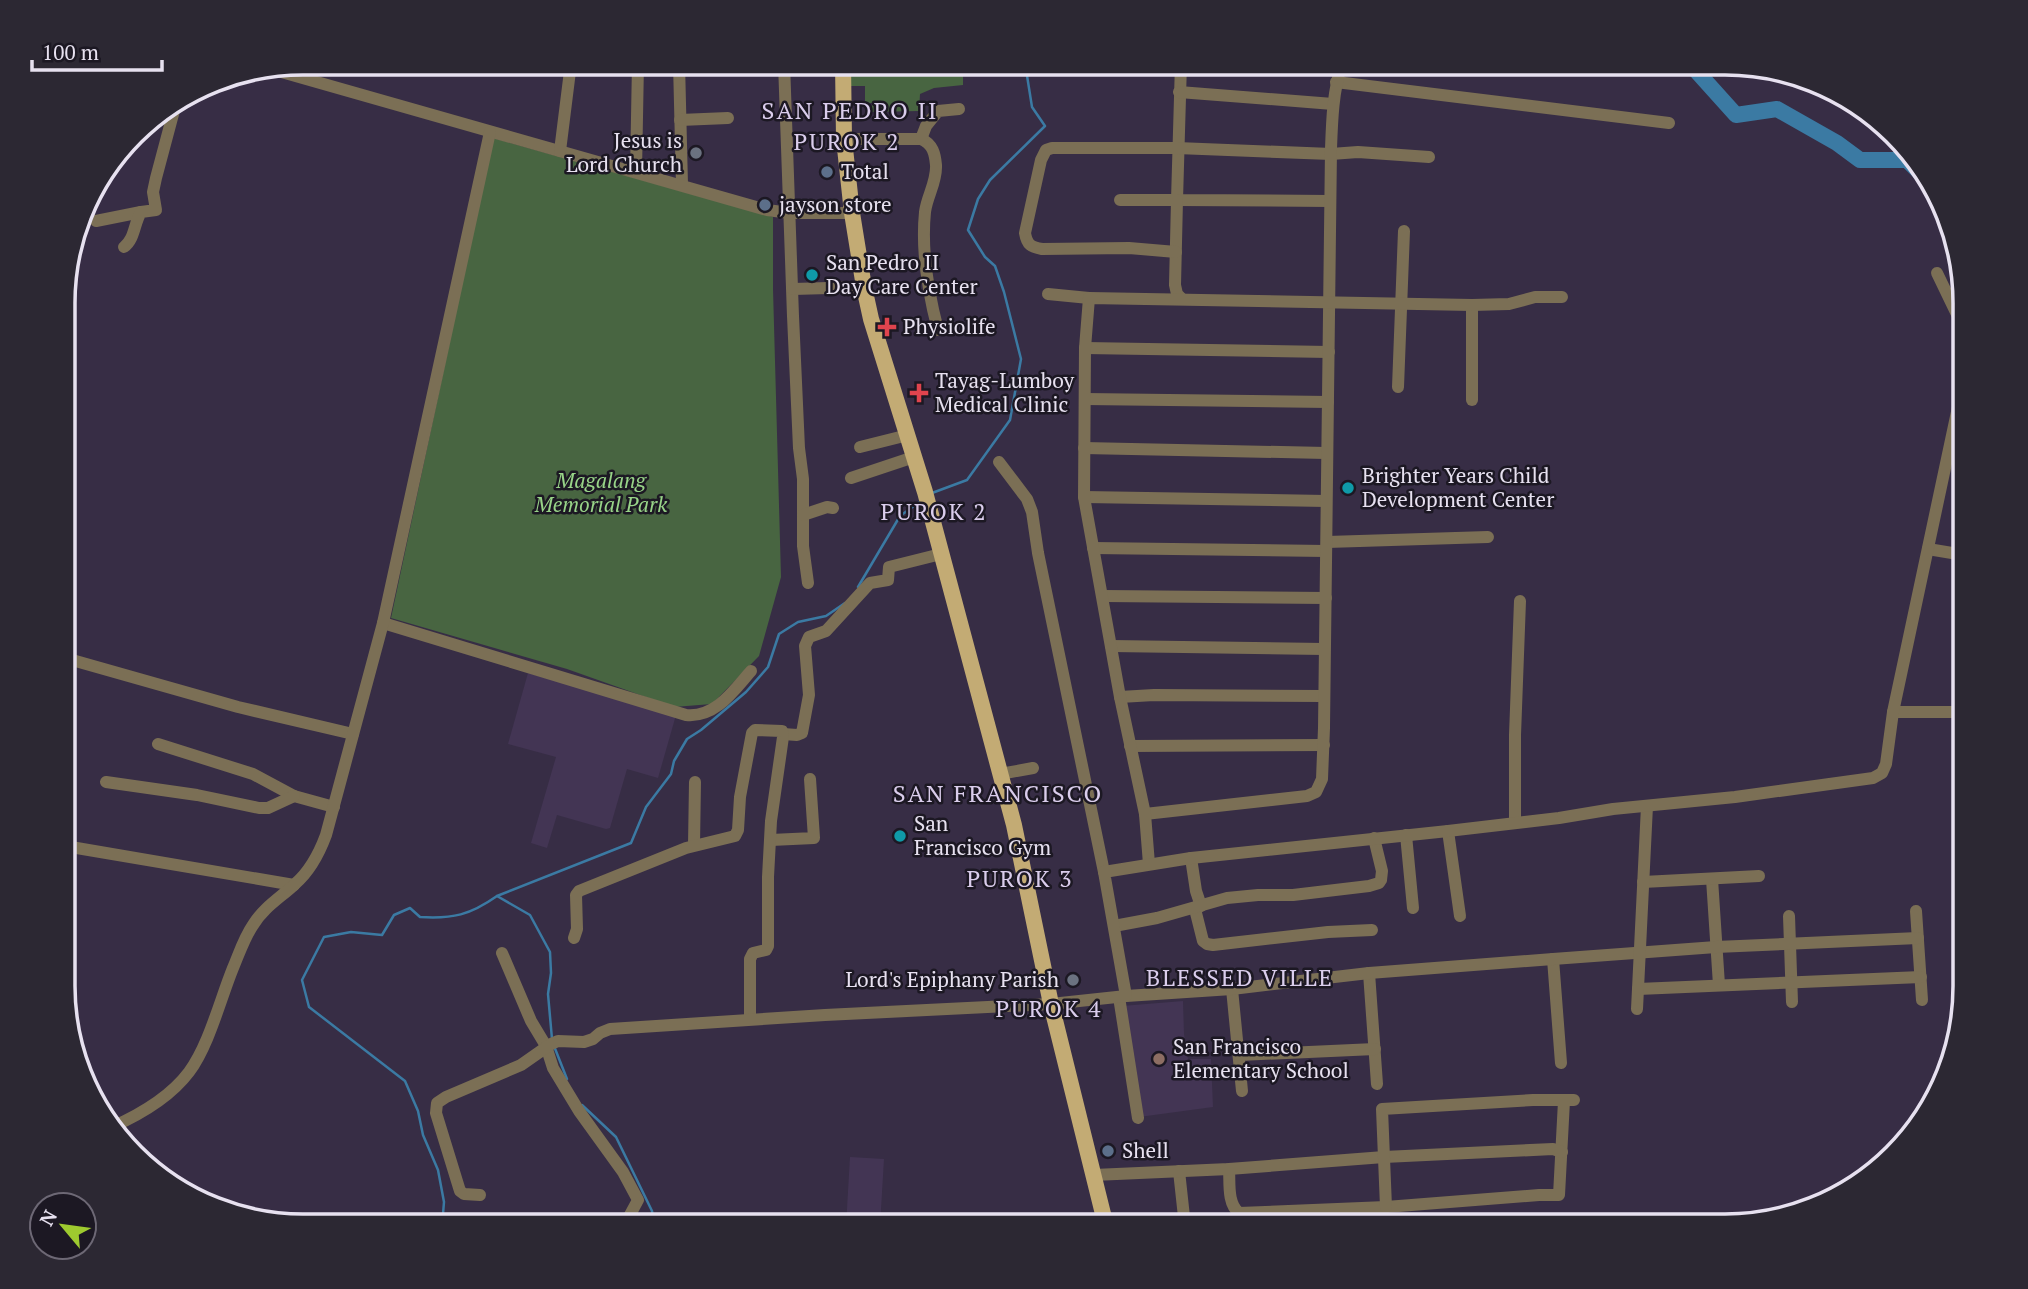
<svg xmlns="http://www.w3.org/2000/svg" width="2028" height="1289" viewBox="0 0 2028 1289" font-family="'PT Serif',serif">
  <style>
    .built { fill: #433554 }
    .green { fill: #486541 }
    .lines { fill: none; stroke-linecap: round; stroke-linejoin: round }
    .stream { stroke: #3b7aa3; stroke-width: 2.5 }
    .river { stroke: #3b7aa3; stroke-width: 16 }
    .minor { stroke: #7b6f55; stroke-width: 12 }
    .major { stroke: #c3ab74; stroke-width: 16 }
    .worship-dot { fill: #6b7280; stroke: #1c1823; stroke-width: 2.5 }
    .service-dot { fill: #5c6f8a; stroke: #1c1823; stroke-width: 2.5 }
    .culture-dot { fill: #0f9aa8; stroke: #1c1823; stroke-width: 2.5 }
    .health-dot { fill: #e0444e; stroke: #1c1823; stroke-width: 2.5 }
    .education-dot { fill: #8d6e63; stroke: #1c1823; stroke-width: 2.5 }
    .labels { text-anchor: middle; stroke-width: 5; stroke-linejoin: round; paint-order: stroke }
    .poi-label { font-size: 21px; fill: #e7e1f0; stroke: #1c1823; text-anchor: start }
    .park-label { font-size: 21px; font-style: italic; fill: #98d488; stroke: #1c1823 }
    .neighbourhood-label { font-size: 23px; letter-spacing: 2px; fill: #dacdec; stroke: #1c1823 }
    .quarter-label { font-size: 24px; letter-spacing: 2px; fill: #dacdec; stroke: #1c1823 }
    .rim { fill: none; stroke: #e7e1f0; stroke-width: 3.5 }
  </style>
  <rect width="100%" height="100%" fill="#372d45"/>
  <g class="built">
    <polygon points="528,673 676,715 658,778 627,769 610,828 606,829 557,815 547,848 531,843 556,757 508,744"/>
    <polygon points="1183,1001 1184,1034 1188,1059 1211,1059 1213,1107 1139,1117 1122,1006"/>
    <polygon points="850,1157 884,1159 880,1226 846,1226"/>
  </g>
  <g class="green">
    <polygon points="850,63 963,63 963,85 934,88 920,94 919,111 872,112 872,103 865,103 865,86 850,86"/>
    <polygon points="493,138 773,217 773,289 781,577 759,656 712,704 674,707 567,669 391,618"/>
  </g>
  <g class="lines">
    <g class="stream">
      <polyline points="932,493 967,480 1010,420 1021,359 1004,292 995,266 985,257 968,230 978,199 990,180 1045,126 1032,107 1025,63"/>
      <polyline points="858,587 900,516 921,501"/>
      <polyline points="497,896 530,915 550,952 551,973 548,994 552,1039"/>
      <polyline points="554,1046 567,1079"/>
      <polyline points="582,1105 616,1137 652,1211 654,1226"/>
      <path d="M442,1226l2,-24 -6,-32 -15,-35 -5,-24 -13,-30 -96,-74 -7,-27 22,-43 27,-5 31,3 12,-20 16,-7 10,9c33,2 50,-2 77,-21l134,-53 15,-36 25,-33 3,-13 13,-22 14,-9 45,-38 22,-25 11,-33 19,-12 28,-6 19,-13"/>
    </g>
    <polyline class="river" points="1692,63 1691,65 1736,115 1777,109 1837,143 1860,160 1907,160 1933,185"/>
    <g class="minor">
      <polyline points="679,63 682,185"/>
      <polyline points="784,63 793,316 799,448 803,479 803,546 808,583"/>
      <polyline points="1181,63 1177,200 1330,201"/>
      <polyline points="271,69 767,210 790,213 852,213"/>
      <polyline points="1336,82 1669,123"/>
      <polyline points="1179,92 1333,104"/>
      <polyline points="680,120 728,118"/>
      <path d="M844,139h77c12,5 14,15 15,26 1,17 -9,31 -11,47 -4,40 3,80 13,118"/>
      <polyline points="921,139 926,126 938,111 959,109"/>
      <polyline points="560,151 571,63"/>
      <polyline points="636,172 638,63"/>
      <polyline points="1120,200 1177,200 1175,285 1177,294 1182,299"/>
      <polyline points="96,221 141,212"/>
      <path d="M124,247c11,-8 10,-24 17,-35l15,-2 -3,-18 3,-14 20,-75"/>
      <path d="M1176,252l-47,-4 -87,1c-11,-2 -15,-4 -17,-16l16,-73 5,-10 6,-2h125l154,6 27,-2 71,5"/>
      <polyline points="1937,273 1964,329"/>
      <polyline points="793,289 864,287"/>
      <polyline points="1048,294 1089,298"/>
      <polyline points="1472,305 1472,400"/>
      <polyline points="1085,348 1329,352"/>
      <polyline points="1398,387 1404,231"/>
      <polyline points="1085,399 1328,402"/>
      <polyline points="860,447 908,435"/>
      <polyline points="1084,448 1326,453"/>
      <polyline points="999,462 1027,499 1032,512 1038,553 1104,872"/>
      <polyline points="851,478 914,457"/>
      <polyline points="1084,497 1326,501"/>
      <polyline points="803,515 827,507 833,508"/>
      <polyline points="1327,542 1488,537"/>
      <polyline points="1093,548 1326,551"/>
      <polyline points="1928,549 1964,555"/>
      <polyline points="1103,596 1326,598"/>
      <path d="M383,623l303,92c30,3 48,-25 65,-44"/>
      <polyline points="1111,646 1324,649"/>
      <polyline points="65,658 238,707 353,734"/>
      <polyline points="1120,697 1154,695 1324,696"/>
      <polyline points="1893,712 1964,712"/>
      <polyline points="783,734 797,735 802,733 809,695 805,646 809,637 826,631 870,583 888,580 889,567 941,554"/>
      <polyline points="158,744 253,774 294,796 334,807"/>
      <polyline points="1130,746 1324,745"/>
      <polyline points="1000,774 1033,768"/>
      <polyline points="106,782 197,795 259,808 268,808 294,796"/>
      <path d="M1145,814l162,-18 9,-4 6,-13 2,-51 7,-579c1,-30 2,-58 11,-86"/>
      <polyline points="1515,823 1515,735 1520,601"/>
      <polyline points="1448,831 1460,916"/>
      <polyline points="1406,835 1413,908"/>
      <polyline points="771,840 814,838 810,779"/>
      <polyline points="694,845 695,782"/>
      <polyline points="65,846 294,885"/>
      <polyline points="1191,858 1196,891 1201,906"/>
      <polyline points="1149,864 1145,814 1120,697 1084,497 1085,348 1089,298 1472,305 1509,304 1535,297 1562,297"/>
      <polyline points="1712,879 1719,985"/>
      <polyline points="1643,882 1759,876"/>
      <polyline points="1195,909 1203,941 1207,944 1213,945 1328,932 1372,930"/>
      <polyline points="1916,911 1922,1000"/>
      <polyline points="1789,916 1792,1002"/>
      <polyline points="1114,926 1157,918 1227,898 1258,895 1293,895 1369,886 1379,883 1381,880 1382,871 1374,838"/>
      <polyline points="574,938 577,929 576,895 579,891 686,848 735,836 738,830 740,797 752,733 755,730 782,731 783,737 771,821 768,877 768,946 766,950 753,953 750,959 750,1019"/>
      <polyline points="502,953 531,1021 546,1046 553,1068 579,1111 623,1172 638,1200 624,1226"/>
      <polyline points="1553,959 1561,1063"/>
      <polyline points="1369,973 1377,1084"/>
      <polyline points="1232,989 1242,1091"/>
      <polyline points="1638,989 1921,977"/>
      <polyline points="1126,996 1232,989 1369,973 1553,959 1716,947 1918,938"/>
      <polyline points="1119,997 1138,1118"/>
      <polyline points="1637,1009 1647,806"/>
      <polyline points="1239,1055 1375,1049"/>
      <path d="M112,1127c27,-12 59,-31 77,-55 20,-27 31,-72 44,-104 6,-14 11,-30 20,-43 11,-18 27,-27 42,-41 15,-13 24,-30 31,-49l57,-212 107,-491"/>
      <path d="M1229,1169c1,14 -2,34 10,44l147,-6 153,-12h20l5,-94"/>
      <polyline points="1179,1171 1185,1226"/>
      <polyline points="1094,1175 1229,1169 1384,1157 1553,1149 1562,1152"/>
      <polyline points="480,1195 464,1194 460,1191 436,1113 437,1103 446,1097 521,1065 551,1044 558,1041 584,1042 593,1039 600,1033 610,1029 825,1015 1051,1004 1126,996 1104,872 1191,858 1448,831 1559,818 1613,809 1735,797 1873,778 1882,773 1886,764 1893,712 1964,379"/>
      <polyline points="1386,1207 1382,1109 1533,1100 1574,1100"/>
    </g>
    <polyline class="major" points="843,63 844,139 852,213 864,287 871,319 925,492 1014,825 1051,1004 1106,1226"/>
  </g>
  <g class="worship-dot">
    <circle cx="696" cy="153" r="7"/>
    <circle cx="1073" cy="980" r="7"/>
  </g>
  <g class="service-dot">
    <circle cx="827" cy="172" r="7"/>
    <circle cx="765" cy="205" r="7"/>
    <circle cx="1108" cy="1151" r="7"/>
  </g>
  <g class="culture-dot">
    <circle cx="812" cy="275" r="7"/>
    <circle cx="1348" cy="488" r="7"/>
    <circle cx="900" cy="836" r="7"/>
  </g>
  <g class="health-dot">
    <path d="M883.5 316.5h7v7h7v7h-7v7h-7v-7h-7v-7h7z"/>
    <path d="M915.5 382.5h7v7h7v7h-7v7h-7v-7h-7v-7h7z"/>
  </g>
  <circle class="education-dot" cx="1159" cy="1059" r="7"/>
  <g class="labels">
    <g class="poi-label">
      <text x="682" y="148" text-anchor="end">Jesus is<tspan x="682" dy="24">Lord Church</tspan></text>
      <text x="841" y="179">Total</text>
      <text x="779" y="212">jayson store</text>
      <text x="826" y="270">San Pedro II<tspan x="826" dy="24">Day Care Center</tspan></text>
      <text x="903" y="334">Physiolife</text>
      <text x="935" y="388">Tayag-Lumboy<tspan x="935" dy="24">Medical Clinic</tspan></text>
      <text x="1362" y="483">Brighter Years Child<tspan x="1362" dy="24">Development Center</tspan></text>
      <text x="914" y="831">San<tspan x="914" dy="24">Francisco Gym</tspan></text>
      <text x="1059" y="987" text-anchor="end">Lord's Epiphany Parish</text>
      <text x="1173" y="1054">San Francisco<tspan x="1173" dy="24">Elementary School</tspan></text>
      <text x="1122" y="1158">Shell</text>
    </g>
    <g class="park-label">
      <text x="601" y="488">Magalang<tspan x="601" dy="24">Memorial Park</tspan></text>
    </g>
    <g class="neighbourhood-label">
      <text x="847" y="150">PUROK 2</text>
      <text x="934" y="520">PUROK 2</text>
      <text x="1020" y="887">PUROK 3</text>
      <text x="1240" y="986">BLESSED VILLE</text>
      <text x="1049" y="1017">PUROK 4</text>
    </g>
    <g class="quarter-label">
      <text x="850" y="119">SAN PEDRO II</text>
      <text x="998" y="802">SAN FRANCISCO</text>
    </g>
  </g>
  <path d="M0 0H2028V1289H0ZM303 75H1725A228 228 0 0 1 1953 303V986A228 228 0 0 1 1725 1214H303A228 228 0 0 1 75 986V303A228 228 0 0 1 303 75Z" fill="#2c2833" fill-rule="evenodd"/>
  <path class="rim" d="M303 75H1725A228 228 0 0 1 1953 303V986A228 228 0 0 1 1725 1214H303A228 228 0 0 1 75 986V303A228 228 0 0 1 303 75Z"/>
  <g transform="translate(63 1226) rotate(299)"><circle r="33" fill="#1c1823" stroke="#6d6875" stroke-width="2"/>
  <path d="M0-5L12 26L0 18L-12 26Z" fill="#9eca2f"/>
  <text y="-10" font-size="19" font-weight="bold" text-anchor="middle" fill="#e7e1f0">N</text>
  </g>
  <path d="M32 60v10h130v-10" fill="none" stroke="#e7e1f0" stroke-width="3.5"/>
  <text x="42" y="60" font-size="21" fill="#e7e1f0" stroke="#1c1823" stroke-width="5" paint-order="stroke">100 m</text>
</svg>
